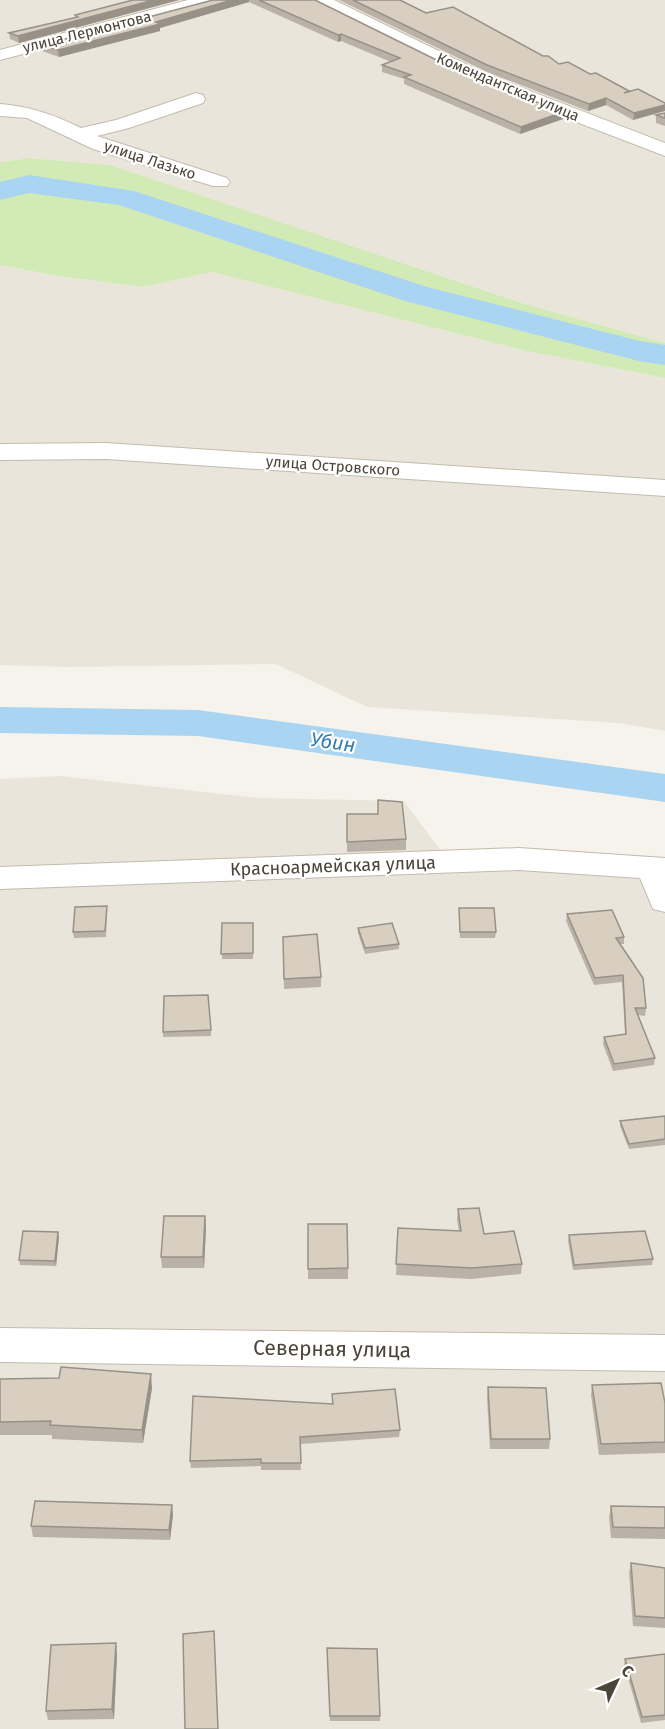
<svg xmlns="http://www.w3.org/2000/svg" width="665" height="1729" viewBox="0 0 665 1729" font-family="'Fira Sans',sans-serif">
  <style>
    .residential { fill: #eae5da }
    .green { fill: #d2eab5 }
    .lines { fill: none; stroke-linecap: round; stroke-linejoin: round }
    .river { fill: #a9d4f2; fill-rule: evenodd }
    .minor-casing { stroke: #c2bbae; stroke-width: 2 }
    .minor { fill: #fff; fill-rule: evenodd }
    .wall { fill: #bab2a6 }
    .shaded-wall { fill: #979187 }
    .building { fill: #d8cfc1; stroke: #979187; stroke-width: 1.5 }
    .labels { text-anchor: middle; stroke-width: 4.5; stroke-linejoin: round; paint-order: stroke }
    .far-street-label { font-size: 15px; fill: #4b4439; stroke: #fff }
    .street-label { font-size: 18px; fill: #4b4439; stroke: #fff }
    .water-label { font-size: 20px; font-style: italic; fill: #2e7ab2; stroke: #fff }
    .near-street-label { font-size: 21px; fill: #4b4439; stroke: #fff }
  </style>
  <rect width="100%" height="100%" fill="#f6f3ec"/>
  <g class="residential">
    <polygon points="0,0 665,0 665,343 525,304 110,165 29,158 0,162"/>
    <polygon points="0,265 58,276 143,287 212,272 527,351 665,378 665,731 620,723 367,707 276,664 70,667 0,665"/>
    <polygon points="60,776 259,798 404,801 449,862 665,869 665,1729 0,1729 0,779"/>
  </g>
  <polygon class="green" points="29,158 110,165 525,304 665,343 665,378 527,351 212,272 143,287 58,276 0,265 0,162"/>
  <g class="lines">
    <g class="river">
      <polygon points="29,175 134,191 427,287 640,341 665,345 665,365 639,361 405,301 119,205 29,193 0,200 0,182"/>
      <polygon points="0,707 198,710 665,774 665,802 198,736 0,733"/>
    </g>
    <defs>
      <g id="minor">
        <polygon points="188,0 216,0 214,4 0,60 0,50"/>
        <polygon points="313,0 334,0 486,74 665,143 665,156 472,82 315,4"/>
        <path d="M196,93l7,2 2,4 -2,4 -74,25 -32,8 130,42 3,4 -3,4h-14l-120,-37 -66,-31 -27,-2v-12c32,3 52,10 81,24l35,-8z"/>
        <polygon points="106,443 665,480 665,496 106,459 0,460 0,444"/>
        <polygon points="519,848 665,858 665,912 653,909 640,878 519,870 0,889 0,867"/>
        <polygon points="0,1328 665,1335 665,1371 0,1362"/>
      </g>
    </defs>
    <use href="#minor" class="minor-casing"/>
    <use href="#minor" class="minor"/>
  </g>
  <g class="wall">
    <polygon points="133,0 179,0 19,43 10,39 9,33 75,18 75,15"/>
    <polygon points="213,0 315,0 471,77 563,119 520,134 404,84 404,79 382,72 382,65 391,62 341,41 338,42 249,2 160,28 160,31 59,57 42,51 42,45"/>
    <polygon points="339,0 400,0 426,13 543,56 559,64 590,74 629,91 638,89 633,120 606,105 588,111 487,72"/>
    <polygon points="665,113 665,126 656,123 656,115"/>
    <polygon points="347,814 378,814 406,839 406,850 347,852"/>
    <polygon points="459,908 496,932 495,938 460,938"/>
    <polygon points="107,912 106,937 74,938 73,932"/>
    <polygon points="567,914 624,937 624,944 620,944 646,1008 645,1016 638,1015 655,1058 654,1065 613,1071 603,1044 604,1037 625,1034 622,982 594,985 566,921"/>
    <rect x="222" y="923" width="31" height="36"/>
    <polygon points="358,928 399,944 399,949 365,954 358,933"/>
    <polygon points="283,937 321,977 321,987 284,989"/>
    <polygon points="211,1030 211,1036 163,1037 163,1032"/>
    <polygon points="665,1116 665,1145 629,1149 620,1126 620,1121"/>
    <polygon points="458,1209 484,1234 522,1264 521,1274 471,1279 396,1275 398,1228 459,1231 457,1220"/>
    <polygon points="205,1216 206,1227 204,1268 162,1268 161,1257"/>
    <polygon points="308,1224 348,1268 348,1279 308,1279"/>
    <polygon points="569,1235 653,1259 652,1265 573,1270 568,1241"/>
    <polygon points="59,1237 56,1266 20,1265 19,1260"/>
    <polygon points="0,1379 152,1388 143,1443 52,1439 52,1435 0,1435"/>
    <polygon points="592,1385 665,1403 665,1453 599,1455 591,1395"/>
    <polygon points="488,1387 550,1439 549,1449 490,1449 487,1398"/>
    <polygon points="332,1394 400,1430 399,1437 300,1444 301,1470 261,1470 261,1466 191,1468 190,1461 332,1403"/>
    <polygon points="172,1505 173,1515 170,1540 33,1537 31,1526"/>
    <polygon points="611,1506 665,1507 665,1539 611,1538 609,1517"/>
    <polygon points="631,1563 665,1568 665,1628 633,1626 629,1573"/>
    <polygon points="327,1648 380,1716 380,1721 330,1721"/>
    <polygon points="117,1654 114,1719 48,1720 46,1711"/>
    <polygon points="665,1654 665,1720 641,1723 624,1664 625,1659"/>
  </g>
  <g class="shaded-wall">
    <polygon points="154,0 179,0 19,43 18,36"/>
    <polygon points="232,0 249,0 249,2 160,28 160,31 59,57 58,50"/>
    <polygon points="341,34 341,41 338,42 338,35"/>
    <polygon points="606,98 606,105 588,111 589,104"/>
    <polygon points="665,105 665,111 633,120 634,113"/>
    <polygon points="563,112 563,119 520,134 521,127"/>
    <polygon points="205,1216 206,1227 204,1268 203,1257"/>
    <polygon points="58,1232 59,1237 56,1266 55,1261"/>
    <polygon points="151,1374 152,1388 143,1443 142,1430"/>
    <polygon points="172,1505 173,1515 170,1540 169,1530"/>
    <polygon points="116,1643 117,1654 114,1719 112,1709"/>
  </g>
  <g class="building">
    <polygon points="133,0 154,0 18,36 9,33 78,17 75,15"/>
    <polygon points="213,0 232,0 156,22 160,24 58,50 42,45"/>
    <polygon points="259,0 315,0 471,77 563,112 521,127 404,77 411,75 382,65 400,58 341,34 338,35"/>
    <polygon points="353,0 400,0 426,13 453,7 543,56 548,56 559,64 568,62 590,74 596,73 629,91 624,93 638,89 665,103 665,105 634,113 606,98 589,104 487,65"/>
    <polygon points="665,113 665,118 656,115"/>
    <polygon points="378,800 402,802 406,839 347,842 347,814 378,814"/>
    <polygon points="107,906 105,931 73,932 75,907"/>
    <polygon points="459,908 494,908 496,932 460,932"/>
    <polygon points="612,910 624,937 616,938 643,978 646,1008 635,1008 655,1058 614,1064 604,1037 626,1034 623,975 595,978 567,914"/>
    <polygon points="222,923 253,923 253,953 221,954"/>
    <polygon points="392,923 399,944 365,948 358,928"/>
    <polygon points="317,934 321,977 284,979 283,937"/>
    <polygon points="208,995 211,1030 163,1032 164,996"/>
    <polygon points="665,1116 665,1139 629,1144 620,1121"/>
    <polygon points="479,1208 484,1234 514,1231 522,1264 472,1268 396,1264 398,1228 461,1231 458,1209"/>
    <polygon points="164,1216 205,1216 203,1257 161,1257"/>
    <polygon points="308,1224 347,1224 348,1268 308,1269"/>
    <polygon points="23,1231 58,1232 55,1261 19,1260"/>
    <polygon points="645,1231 653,1259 574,1265 569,1235"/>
    <polygon points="61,1367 151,1374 142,1430 50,1425 51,1421 0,1422 0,1379 59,1378"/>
    <polygon points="661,1383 665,1403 665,1442 601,1444 592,1385"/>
    <polygon points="488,1387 546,1388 550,1439 491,1439"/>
    <polygon points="395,1389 400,1430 300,1437 301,1463 261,1463 261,1459 190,1461 193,1396 333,1404 332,1394"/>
    <polygon points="35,1501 172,1505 169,1530 31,1526"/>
    <polygon points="611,1506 665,1507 665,1528 613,1527"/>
    <polygon points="631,1563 665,1568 665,1618 635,1616"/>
    <polygon points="214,1631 218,1729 185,1729 183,1634"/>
    <polygon points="116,1643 112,1709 46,1711 51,1645"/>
    <polygon points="327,1648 377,1649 380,1716 330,1716"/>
    <polygon points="665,1654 665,1715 642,1717 625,1659"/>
  </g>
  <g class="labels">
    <g class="far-street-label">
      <text transform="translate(87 32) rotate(-14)" y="5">улица Лермонтова</text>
      <text transform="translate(508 87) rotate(23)" y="5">Комендантская улица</text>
      <text transform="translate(150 160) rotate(18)" y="5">улица Лазько</text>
      <text transform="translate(333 466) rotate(4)" y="5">улица Островского</text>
    </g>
    <g class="street-label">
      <text transform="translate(333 866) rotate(-2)" y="6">Красноармейская улица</text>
    </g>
    <g class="water-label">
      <text transform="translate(333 742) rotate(8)" y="7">Убин</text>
    </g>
    <g class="near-street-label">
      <text transform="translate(332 1349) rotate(1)" y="7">Северная улица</text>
    </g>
  </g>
  <g transform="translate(617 1681) rotate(46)" stroke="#ffffff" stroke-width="4.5" paint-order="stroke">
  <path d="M0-4.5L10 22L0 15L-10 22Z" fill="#4b4439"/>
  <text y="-9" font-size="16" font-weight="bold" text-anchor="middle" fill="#4b4439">С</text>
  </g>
</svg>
